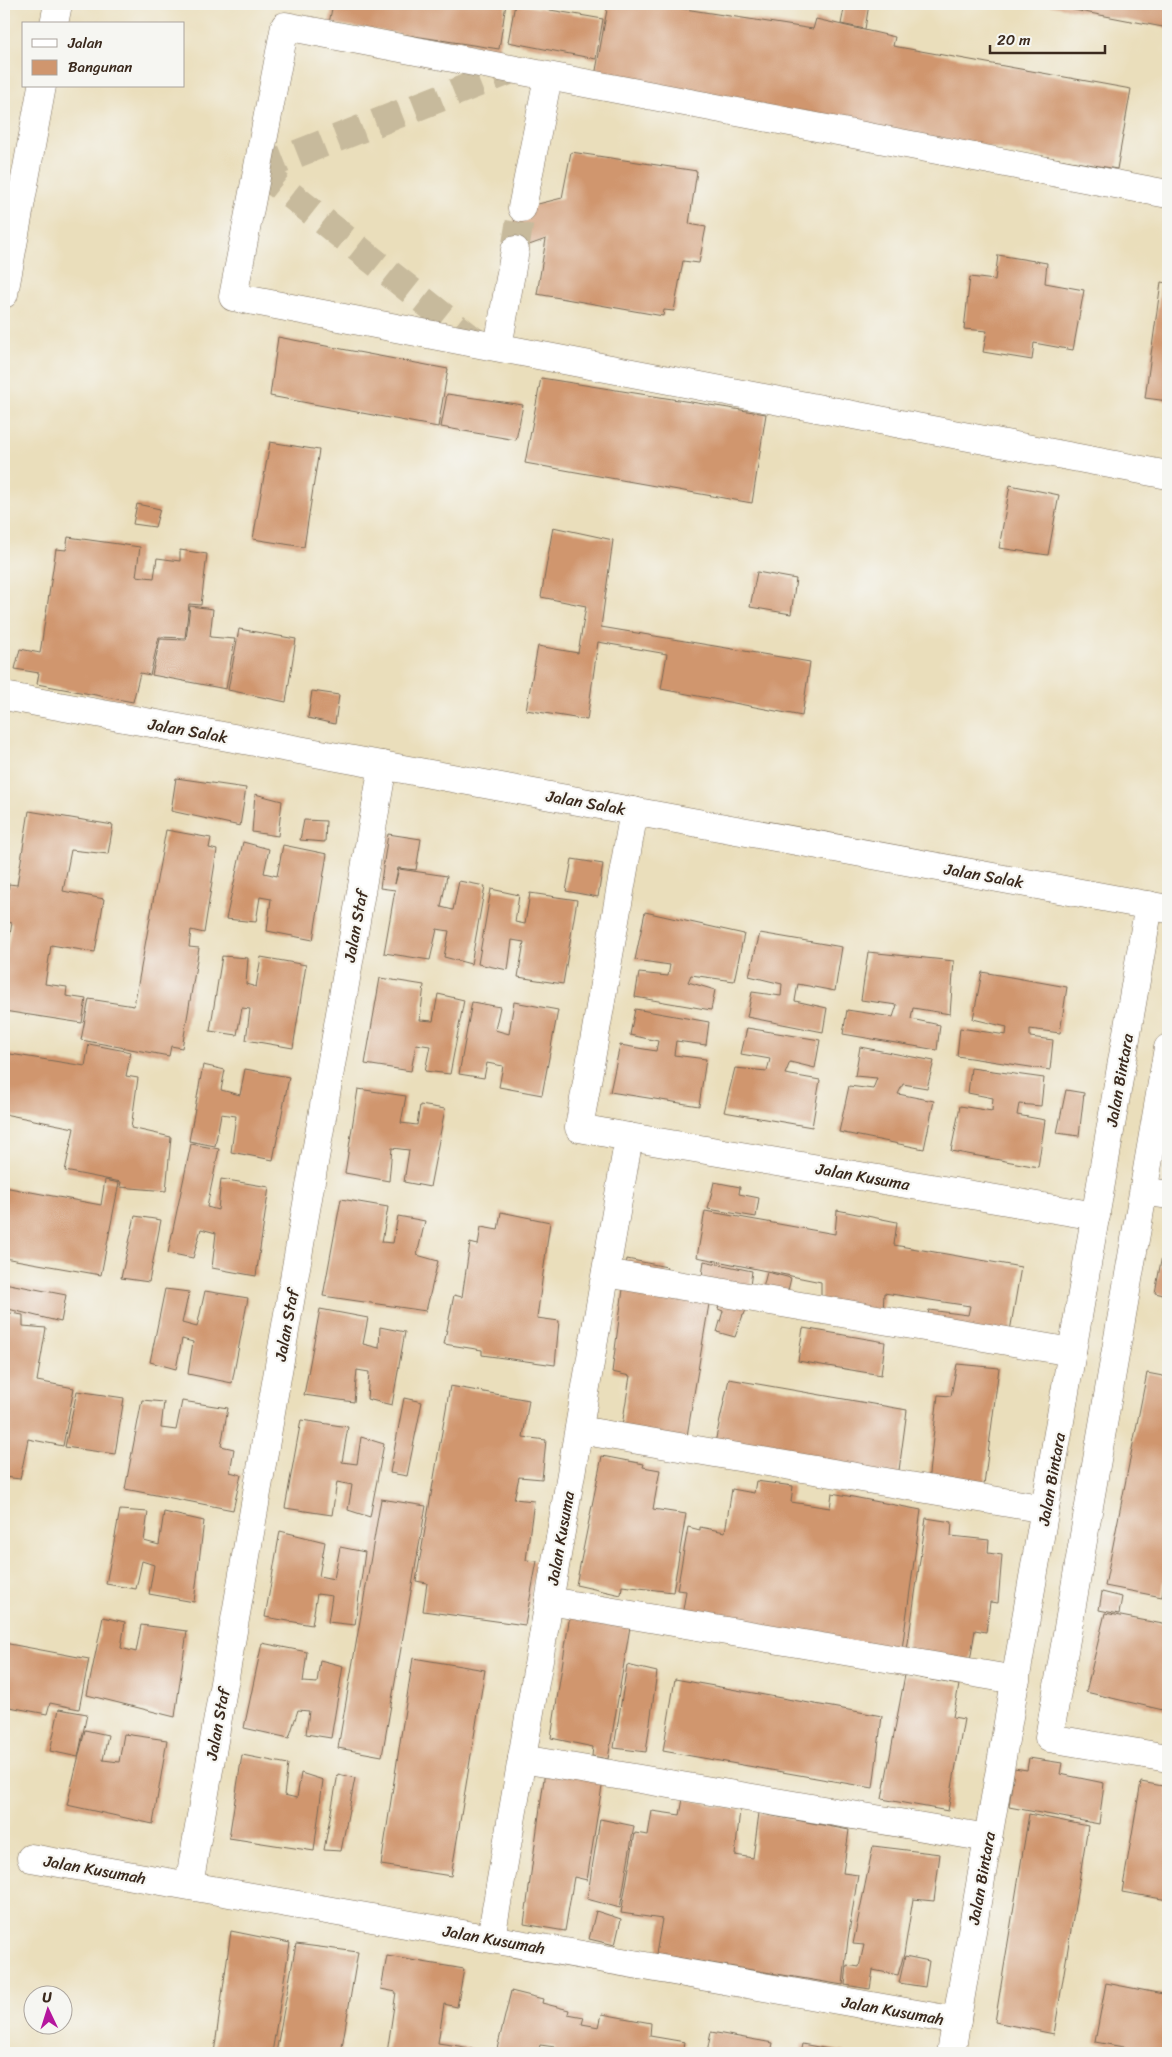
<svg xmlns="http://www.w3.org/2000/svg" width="1172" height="2057" viewBox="0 0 1172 2057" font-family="Sriracha,sans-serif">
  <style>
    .building { fill: #d0966e }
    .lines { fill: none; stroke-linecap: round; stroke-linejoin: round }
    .minor-tunnel { stroke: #c7ba9c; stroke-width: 28; stroke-dasharray: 28 14; stroke-linecap: butt }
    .minor-casing { stroke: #786955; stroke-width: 29 }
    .minor { stroke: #fff; stroke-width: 28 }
    .labels { text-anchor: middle; stroke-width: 4.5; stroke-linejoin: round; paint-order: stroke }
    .street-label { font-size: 16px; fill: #3b2a1e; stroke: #f6f6f2 }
  </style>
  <rect width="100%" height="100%" fill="#f6f6f2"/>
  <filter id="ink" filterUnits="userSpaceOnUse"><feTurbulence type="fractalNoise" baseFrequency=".02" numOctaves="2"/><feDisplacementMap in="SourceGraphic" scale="10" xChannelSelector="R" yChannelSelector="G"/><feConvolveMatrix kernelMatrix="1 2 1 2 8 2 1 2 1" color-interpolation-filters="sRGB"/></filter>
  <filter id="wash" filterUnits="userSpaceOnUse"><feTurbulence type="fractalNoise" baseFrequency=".0096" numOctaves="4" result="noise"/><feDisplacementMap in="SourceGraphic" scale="20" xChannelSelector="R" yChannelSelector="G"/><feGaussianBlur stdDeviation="1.12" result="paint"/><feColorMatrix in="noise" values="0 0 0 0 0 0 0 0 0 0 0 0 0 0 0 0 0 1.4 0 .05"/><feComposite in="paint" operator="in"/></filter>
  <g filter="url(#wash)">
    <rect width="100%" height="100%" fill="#eadebb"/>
    <g id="blocks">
      <g class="building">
        <polygon points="333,4 506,4 499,49 329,23"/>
        <polygon points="515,4 603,19 596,59 508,42"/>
        <polygon points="608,4 653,4 813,29 816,19 895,37 893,46 1131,89 1117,169 882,129 595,76"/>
        <polygon points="845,4 869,4 865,29 841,24"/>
        <polygon points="1048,4 1168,4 1168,28 1048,5"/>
        <polygon points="571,152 697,171 689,224 706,227 699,263 683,261 674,311 664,310 663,316 537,294 546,239 515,250 513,233 518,192 522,208 562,198"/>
        <polygon points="998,255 1047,263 1045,283 1084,290 1073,350 1034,343 1032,360 983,352 987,331 964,329 970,277 995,280"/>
        <polygon points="1161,282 1168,283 1168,401 1145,398"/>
        <polygon points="278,337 448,369 438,427 270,396"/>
        <polygon points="541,378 766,414 752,503 525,463"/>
        <polygon points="447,394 523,405 516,440 441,427"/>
        <polygon points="270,442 319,450 304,547 253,539"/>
        <polygon points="1010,485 1059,495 1048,555 999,548"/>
        <polygon points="137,504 160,509 155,527 133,524"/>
        <polygon points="553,527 613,540 601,627 810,662 802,716 661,689 667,654 598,642 587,720 526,710 538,646 578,653 586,606 541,597"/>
        <polygon points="68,537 140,547 136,576 154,578 157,558 180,561 180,550 207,554 201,605 189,604 185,638 159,637 150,675 140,673 133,702 37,684 39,673 15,669 20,649 40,653 56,549 66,550"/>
        <polygon points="757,572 796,579 791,614 750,607"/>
        <polygon points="190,606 213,609 210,637 235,639 226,689 152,675 160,639 186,640"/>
        <polygon points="239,629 296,639 286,702 228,690"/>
        <polygon points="312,691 339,695 335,724 308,718"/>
        <polygon points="176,778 246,788 240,826 171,811"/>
        <polygon points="255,794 282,801 278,836 252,832"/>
        <polygon points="29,811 113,825 108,854 71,850 63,891 104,899 95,952 51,945 45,984 67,987 66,996 86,999 82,1023 4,1011 4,969 12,923 4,921 4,919 9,884 17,885"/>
        <polygon points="304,820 326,821 325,842 300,840"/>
        <polygon points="166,830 211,838 209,848 217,850 204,933 191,930 189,947 199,948 182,1048 171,1046 169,1056 81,1040 89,999 134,1006"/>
        <polygon points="388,834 421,839 416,870 398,868 395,884 399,869 447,876 441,907 453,910 459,881 485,886 471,964 444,957 449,931 437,929 430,960 384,953 395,890 380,888"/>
        <polygon points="243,842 269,849 264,873 277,876 283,845 327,854 313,940 267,931 271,899 260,897 256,922 226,919"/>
        <polygon points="572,859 603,864 598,897 566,891"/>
        <polygon points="491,889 519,895 515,922 525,924 530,893 577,900 563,984 518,977 524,942 512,940 508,970 478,964"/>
        <polygon points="645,912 744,934 734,981 691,975 688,982 715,990 711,1010 635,997 639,973 668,976 670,965 635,960"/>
        <polygon points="760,933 842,947 835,991 798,984 795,1001 827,1008 823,1032 747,1017 752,992 781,996 782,984 749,976"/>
        <polygon points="868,952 954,961 950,1014 913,1008 911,1019 940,1025 937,1050 843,1034 847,1010 893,1017 897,1005 861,1000"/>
        <polygon points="222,956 248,958 246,984 256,987 261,957 306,965 293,1048 246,1040 250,1009 242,1008 237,1035 210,1031"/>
        <polygon points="982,972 1067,987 1060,1033 1030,1029 1030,1037 1053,1040 1050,1070 957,1056 960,1028 1006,1035 1007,1027 973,1019"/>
        <polygon points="380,978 424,985 420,1020 433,1021 438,994 464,1000 450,1074 425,1071 430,1046 416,1044 411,1071 365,1064"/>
        <polygon points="472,1002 500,1007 495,1030 509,1034 514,1002 558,1010 542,1095 499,1087 503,1066 487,1063 484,1078 459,1074"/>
        <polygon points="635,1009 709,1022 706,1045 676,1041 674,1055 706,1059 699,1106 610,1092 620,1045 656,1051 658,1041 630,1035"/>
        <polygon points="747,1028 820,1040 815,1068 790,1062 785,1074 820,1080 812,1127 724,1112 735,1068 767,1071 770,1059 741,1054"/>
        <polygon points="89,1044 131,1052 126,1076 138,1078 131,1128 171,1137 166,1191 120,1187 121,1182 65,1171 74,1128 4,1114 4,1053 85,1066"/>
        <polygon points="860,1047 934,1061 927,1088 903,1084 898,1094 934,1101 924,1149 839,1132 849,1086 873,1089 877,1078 855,1076"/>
        <polygon points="203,1065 225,1070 221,1090 240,1095 245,1069 289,1077 273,1160 231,1152 236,1116 221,1114 215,1146 189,1141"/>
        <polygon points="971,1068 1044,1078 1041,1106 1019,1104 1017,1115 1045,1120 1038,1167 951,1151 960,1106 992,1111 993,1098 968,1093"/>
        <polygon points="358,1089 406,1096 401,1123 417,1125 420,1105 445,1109 430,1187 404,1182 409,1150 392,1148 389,1181 345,1173"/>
        <polygon points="1066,1090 1084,1093 1079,1136 1057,1133"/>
        <polygon points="191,1144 219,1149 207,1207 218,1210 221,1179 269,1187 256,1276 212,1268 216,1233 201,1229 193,1258 168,1253"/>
        <polygon points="105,1180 119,1183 101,1275 4,1258 4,1187 101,1205"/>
        <polygon points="714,1182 740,1187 739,1194 759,1198 756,1217 708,1209"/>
        <polygon points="341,1199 388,1207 382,1242 393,1243 398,1216 425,1221 417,1255 438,1261 426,1311 323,1296"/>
        <polygon points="837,1210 897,1222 894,1245 1021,1267 1008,1343 924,1332 929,1310 968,1315 970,1306 884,1293 883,1316 821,1302 821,1282 697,1257 705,1211 835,1234"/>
        <polygon points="501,1212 550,1222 537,1318 559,1321 555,1365 482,1355 482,1350 444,1344 454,1295 462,1297 470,1243 478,1245 481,1227 498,1230"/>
        <polygon points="135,1216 161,1220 149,1282 121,1278"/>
        <polygon points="1164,1245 1168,1245 1168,1296 1155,1293"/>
        <polygon points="627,1259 667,1267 665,1281 710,1298 686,1442 621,1432 630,1376 612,1372"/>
        <polygon points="704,1261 752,1271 747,1307 744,1315 743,1315 735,1337 717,1332 723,1311 718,1309 721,1298 700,1292"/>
        <polygon points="767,1272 791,1278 785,1303 760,1300"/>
        <polygon points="4,1283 66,1295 61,1322 4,1308"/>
        <polygon points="165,1289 189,1292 182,1323 197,1327 205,1291 248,1298 232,1383 188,1374 193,1342 182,1339 176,1369 150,1362"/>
        <polygon points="320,1309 368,1318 363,1344 379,1348 380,1327 405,1332 392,1405 367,1399 369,1372 357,1370 354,1402 304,1395"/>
        <polygon points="4,1312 23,1315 23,1326 46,1328 37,1381 74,1388 63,1446 28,1439 20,1479 4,1477"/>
        <polygon points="803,1328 885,1342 881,1375 798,1361"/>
        <polygon points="957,1364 999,1368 983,1493 928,1482 938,1395 951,1396"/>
        <polygon points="1147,1373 1168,1377 1168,1555 1162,1597 1105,1586"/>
        <polygon points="729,1379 907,1410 898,1478 714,1447"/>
        <polygon points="450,1386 529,1400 523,1437 546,1440 542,1479 519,1477 514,1499 534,1501 526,1560 537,1561 525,1625 423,1611 427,1583 416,1581"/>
        <polygon points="77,1391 124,1398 115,1454 65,1447"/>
        <polygon points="404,1398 422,1402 407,1476 390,1473"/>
        <polygon points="142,1400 164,1402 161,1428 176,1430 182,1401 228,1408 221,1446 234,1449 230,1472 241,1475 233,1510 125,1489"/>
        <polygon points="301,1420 348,1427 342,1462 357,1464 361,1437 384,1444 370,1517 348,1510 352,1485 337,1482 332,1515 285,1508"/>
        <polygon points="602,1456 644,1464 643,1467 660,1470 653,1509 686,1514 673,1592 622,1586 621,1595 576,1585"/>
        <polygon points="756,1481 793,1486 791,1502 830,1508 832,1493 921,1510 899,1671 682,1616 686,1591 677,1590 688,1527 700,1530 700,1527 725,1532 732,1489 754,1493"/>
        <polygon points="381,1499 426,1506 382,1756 338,1748"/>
        <polygon points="120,1510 148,1512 144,1541 159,1545 164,1512 204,1521 194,1602 149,1594 154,1565 142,1561 136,1589 106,1584"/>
        <polygon points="926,1518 952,1522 951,1536 989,1540 988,1553 1002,1555 998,1603 990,1602 986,1632 975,1630 969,1668 906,1657"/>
        <polygon points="280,1531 325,1542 319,1576 334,1579 340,1547 365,1552 355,1625 328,1622 332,1596 317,1594 312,1625 265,1617"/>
        <polygon points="1102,1592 1122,1597 1119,1614 1099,1610"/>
        <polygon points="571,1608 631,1621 608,1759 592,1756 593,1747 551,1738"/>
        <polygon points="1105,1613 1168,1625 1167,1711 1086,1692"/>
        <polygon points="103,1617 125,1622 121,1648 136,1652 141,1625 187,1631 175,1717 87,1695"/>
        <polygon points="4,1643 89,1659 79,1709 50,1703 47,1714 4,1706"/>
        <polygon points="262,1643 307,1652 303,1682 317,1683 320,1660 343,1666 331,1738 306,1734 309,1711 298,1710 289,1738 244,1728"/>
        <polygon points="413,1658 485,1670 451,1876 381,1865"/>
        <polygon points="627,1665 657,1672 646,1752 614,1748"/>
        <polygon points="905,1675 959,1685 953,1717 964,1719 948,1811 882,1799"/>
        <polygon points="675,1679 882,1716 873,1788 663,1751"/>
        <polygon points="59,1709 87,1714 78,1757 50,1751"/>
        <polygon points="85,1730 108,1735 103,1760 119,1762 124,1734 167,1740 153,1824 67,1805"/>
        <polygon points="242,1755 288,1764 284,1795 297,1798 301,1773 323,1780 314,1851 229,1838"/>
        <polygon points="1029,1758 1062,1763 1060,1774 1104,1783 1099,1824 1009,1807 1014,1768 1027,1770"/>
        <polygon points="546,1764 604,1774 587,1880 574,1877 565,1931 524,1924"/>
        <polygon points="338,1774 355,1778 341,1851 324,1850"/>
        <polygon points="1141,1782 1168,1787 1168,1900 1122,1892"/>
        <polygon points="683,1799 740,1810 735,1855 753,1858 759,1813 849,1830 843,1873 858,1875 848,1939 843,1985 656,1954 662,1919 621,1913 635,1833 648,1835 652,1811 680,1815"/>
        <polygon points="1029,1814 1088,1826 1054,2034 995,2022"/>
        <polygon points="600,1819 634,1826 620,1908 587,1899"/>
        <polygon points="873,1846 940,1854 934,1901 913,1899 904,1954 898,1975 873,1970 870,1989 845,1985 847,1965 859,1967 864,1945 853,1944"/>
        <polygon points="596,1911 621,1919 615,1945 589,1939"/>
        <polygon points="231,1931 290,1943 272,2053 214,2053"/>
        <polygon points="296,1944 358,1952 341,2053 276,2053"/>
        <polygon points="387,1956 464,1969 457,2007 444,2004 438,2043 472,2048 471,2053 387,2053 396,1992 381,1989"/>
        <polygon points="905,1956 929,1961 925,1987 899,1983"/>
        <polygon points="1106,1983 1168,1995 1168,2053 1158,2053 1095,2042"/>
        <polygon points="511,1991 543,1999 542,2003 569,2010 568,2014 584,2017 582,2024 599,2027 602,2014 651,2023 650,2036 685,2042 683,2053 554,2053 555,2047 540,2045 538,2053 496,2053"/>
        <polygon points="711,2032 773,2043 771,2053 707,2053"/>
        <polygon points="802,2044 845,2052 845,2053 800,2053"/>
      </g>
    </g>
  </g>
  <g filter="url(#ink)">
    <use href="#blocks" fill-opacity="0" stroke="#786955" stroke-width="1"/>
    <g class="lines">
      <g class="minor-tunnel">
        <polyline points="258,169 478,344"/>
        <polyline points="258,169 512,70"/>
        <polyline points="515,250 522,208"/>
      </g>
      <defs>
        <g id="minor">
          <polyline points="54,24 58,4"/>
          <polyline points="1168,194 285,26 233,297 1168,475"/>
          <polyline points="522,208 548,77"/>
          <polyline points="4,294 42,86"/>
          <polyline points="498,347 515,250"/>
          <polyline points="4,696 1168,909"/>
          <polyline points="1168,1048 1049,1738 1168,1758"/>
          <polyline points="629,1137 1096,1216"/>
          <polyline points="1144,1191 1168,1195"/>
          <polyline points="606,1273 1072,1352"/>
          <polyline points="579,1430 1045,1509"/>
          <polyline points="549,1601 1016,1680"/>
          <polyline points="522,1759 988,1838"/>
          <polyline points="31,1858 957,2021"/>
          <polyline points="189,1885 383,765"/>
          <polyline points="491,1938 629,1137 579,1128 634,811"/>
          <polyline points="951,2053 1149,905"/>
        </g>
      </defs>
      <use href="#minor" class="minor-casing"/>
      <use href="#minor" class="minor"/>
    </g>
  </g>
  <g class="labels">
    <g class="street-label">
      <text transform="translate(188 730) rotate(10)" y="6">Jalan Salak</text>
      <text transform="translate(586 802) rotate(10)" y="6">Jalan Salak</text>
      <text transform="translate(984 875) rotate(10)" y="6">Jalan Salak</text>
      <text transform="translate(355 926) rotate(-80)" y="6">Jalan Staf</text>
      <text transform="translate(1119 1080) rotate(-80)" y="6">Jalan Bintara</text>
      <text transform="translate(863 1176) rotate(10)" y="6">Jalan Kusuma</text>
      <text transform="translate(286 1325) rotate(-80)" y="6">Jalan Staf</text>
      <text transform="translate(1051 1479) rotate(-80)" y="6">Jalan Bintara</text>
      <text transform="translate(560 1538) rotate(-80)" y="6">Jalan Kusuma</text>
      <text transform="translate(217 1724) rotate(-80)" y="6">Jalan Staf</text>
      <text transform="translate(95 1869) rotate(10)" y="6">Jalan Kusumah</text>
      <text transform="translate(981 1878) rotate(-80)" y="6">Jalan Bintara</text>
      <text transform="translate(494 1939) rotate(10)" y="6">Jalan Kusumah</text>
      <text transform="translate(893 2010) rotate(10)" y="6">Jalan Kusumah</text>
    </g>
  </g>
  <rect width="1172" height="2057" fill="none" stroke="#f6f6f2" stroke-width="20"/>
  <rect x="22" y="22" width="162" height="65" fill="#f6f6f2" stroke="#aba49d"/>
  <rect x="32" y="39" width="25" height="8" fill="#ffffff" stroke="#aba49d"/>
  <text x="68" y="48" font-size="15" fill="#3b2a1e">Jalan</text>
  <rect x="32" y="60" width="25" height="15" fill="#d0966e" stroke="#aba49d"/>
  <text x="68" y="72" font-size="15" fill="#3b2a1e">Bangunan</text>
  <g transform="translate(48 2010) rotate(356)"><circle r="24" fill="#f6f6f2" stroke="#aba49d"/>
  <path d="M0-4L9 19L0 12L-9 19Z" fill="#b5179e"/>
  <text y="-8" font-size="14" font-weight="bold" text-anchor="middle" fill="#3b2a1e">U</text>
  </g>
  <path d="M990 45v8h115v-8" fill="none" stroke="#3b2a1e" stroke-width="2.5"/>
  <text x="997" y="45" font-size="15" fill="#3b2a1e" stroke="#f6f6f2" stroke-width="4" paint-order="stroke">20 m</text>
</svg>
